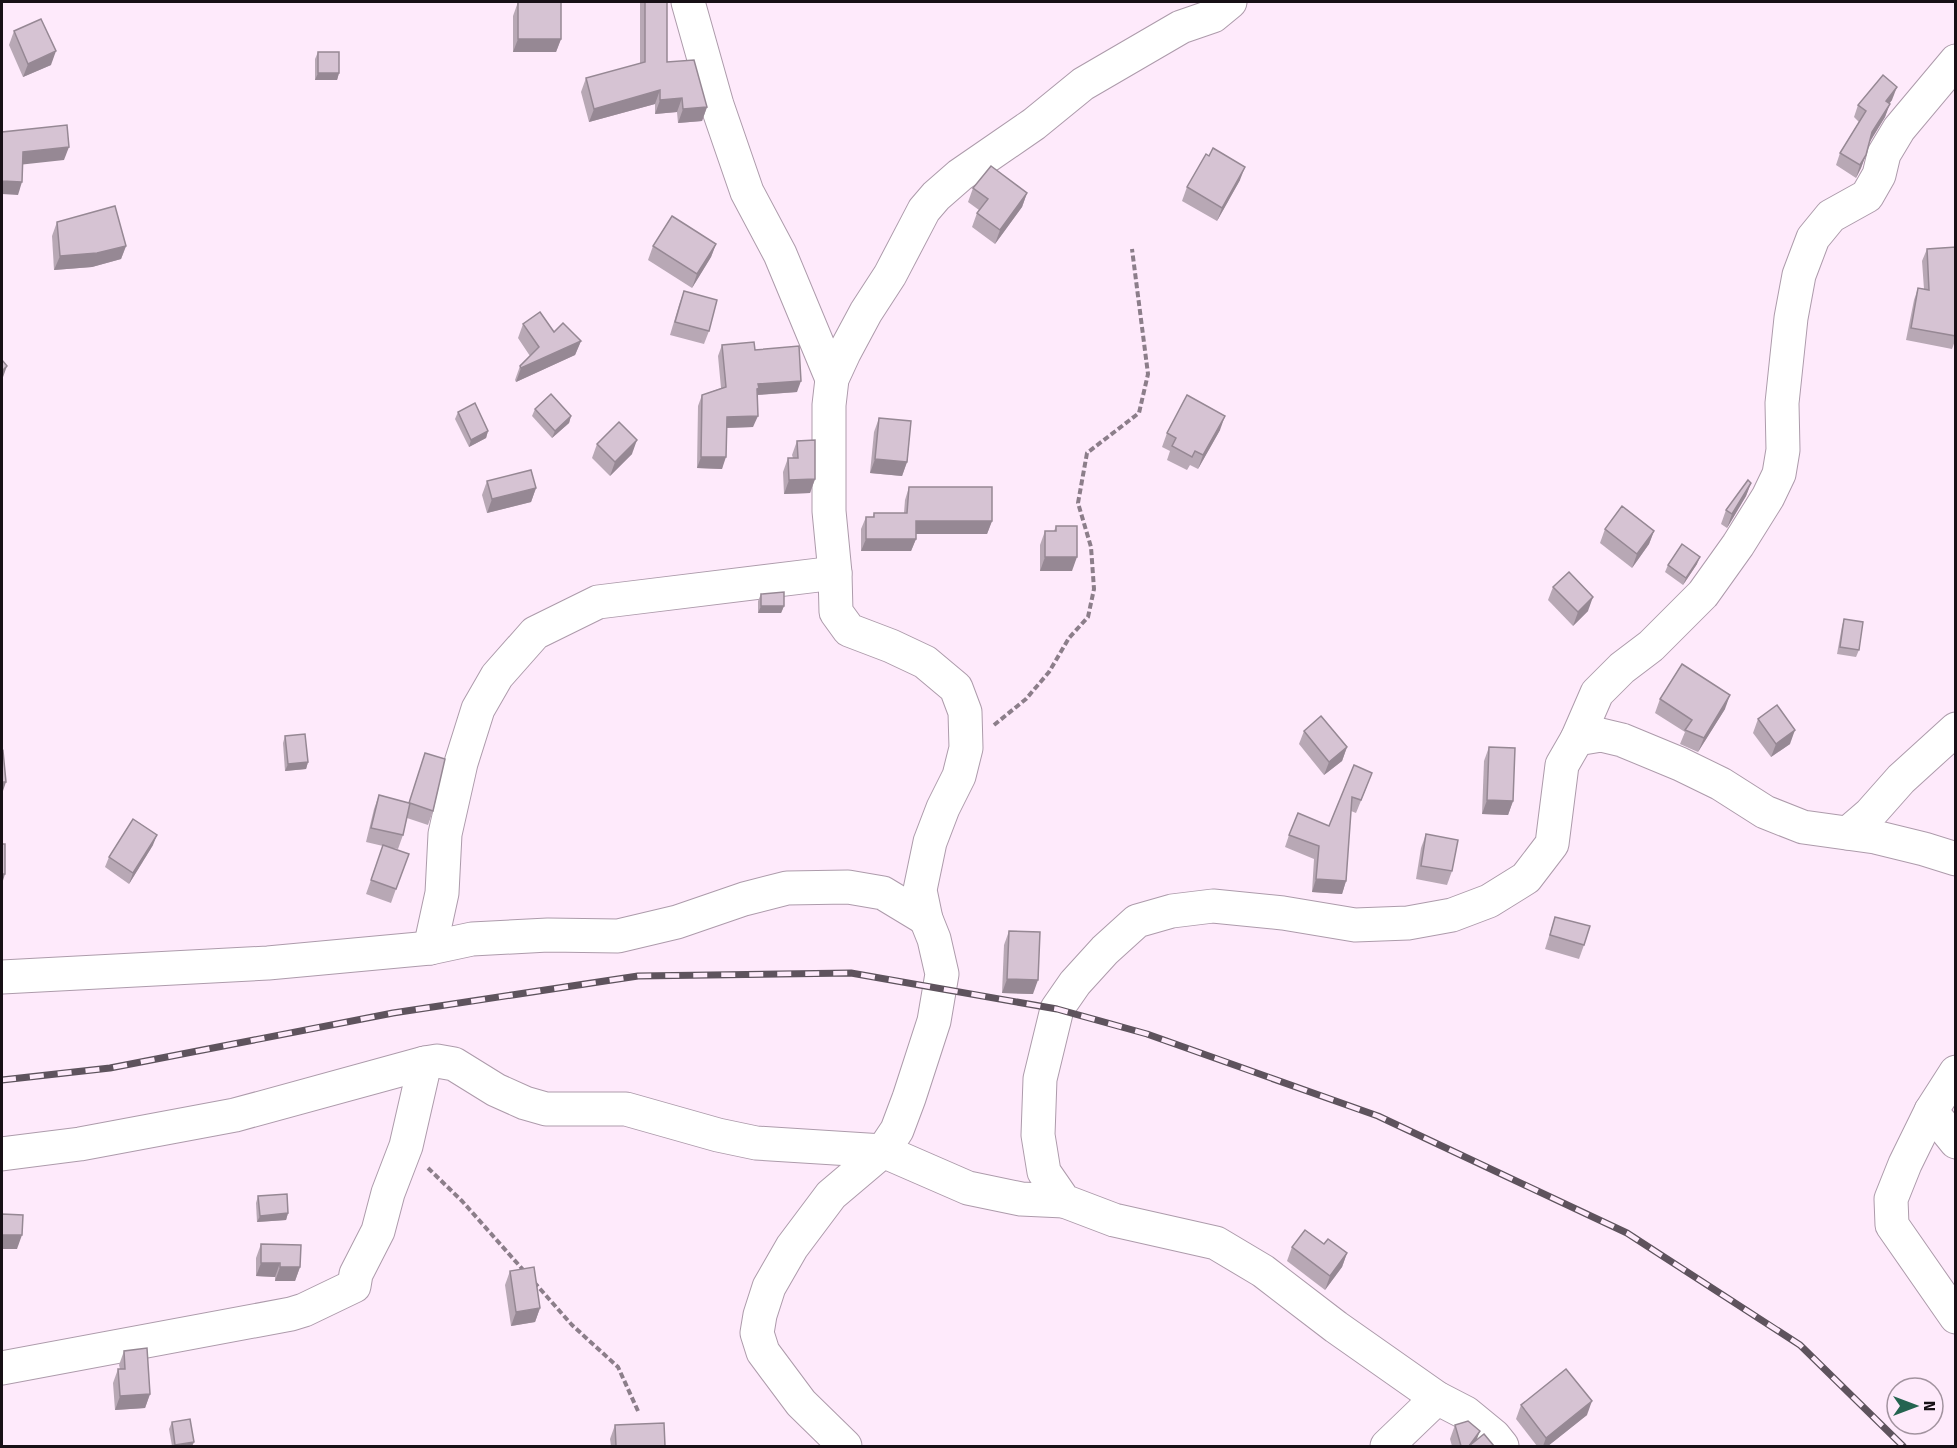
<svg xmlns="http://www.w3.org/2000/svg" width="1957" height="1448" viewBox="0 0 1957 1448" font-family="'Fira Sans',sans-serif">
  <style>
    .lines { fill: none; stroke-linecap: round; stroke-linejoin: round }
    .minor-casing { stroke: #ad9bab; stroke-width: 35 }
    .path { stroke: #8c7e8a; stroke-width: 4; stroke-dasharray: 6 3; stroke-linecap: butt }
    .minor { stroke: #fff; stroke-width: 33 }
    .rail-casing { stroke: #5e535d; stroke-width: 7 }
    .rail { stroke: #feeafb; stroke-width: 4.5; stroke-dasharray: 14; stroke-linecap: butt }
    .wall { fill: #b8a8b5 }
    .shaded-wall { fill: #968894 }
    .building { fill: #d6c3d3; stroke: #968894; stroke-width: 1.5 }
  </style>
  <rect width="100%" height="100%" fill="#feeafb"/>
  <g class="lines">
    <defs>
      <g id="minor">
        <polyline points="688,2 717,105 747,192 780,254 832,379"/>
        <polyline points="1577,739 1597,693 1622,668 1651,646 1703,594 1738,545 1768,497 1779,474 1783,450 1782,403 1791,318 1799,275 1813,238 1831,216 1867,196 1879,175 1884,154 1899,129 1956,61"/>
        <polyline points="1848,833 1870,814 1901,779 1956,729"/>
        <polyline points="430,948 442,893 445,834 461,763 478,709 497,676 535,633 598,602 835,573"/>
        <polyline points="2,977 268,963 430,948 472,939 548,935 618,936 677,922 744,899 787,888 848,887 883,893 926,919"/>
        <polyline points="1956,1072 1931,1111 1905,1164 1891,1199 1892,1225 1956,1317"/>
        <polyline points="1931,1111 1956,1142"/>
        <polyline points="2,1154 80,1144 235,1115 425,1063 437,1061 454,1064 496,1090 525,1103 546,1109 626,1109 718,1135 756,1143 883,1151 968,1188 1021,1199 1064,1201"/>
        <polyline points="2,1368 291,1314 304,1310 354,1286 356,1274 378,1231 388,1193 406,1146 425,1063"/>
        <polyline points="845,1446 801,1403 763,1352 757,1333 760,1315 769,1287 792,1247 831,1195 883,1151 897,1130 909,1098 934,1021 942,974 934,939 926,919 920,890 930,842 943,808 959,776 966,748 965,712 956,688 925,662 891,646 849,630 836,612 835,573 829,511 829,405 832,379 844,353 866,312 890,275 924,210 936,196 960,175 1034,124 1083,84 1181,27 1213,16 1230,2"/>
        <polyline points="1387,1446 1437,1398"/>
        <polyline points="1502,1446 1494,1436 1466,1413 1437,1398 1336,1327 1263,1271 1216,1243 1114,1220 1064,1201 1044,1172 1038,1135 1040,1079 1057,1009 1075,983 1105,950 1137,921 1172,911 1213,906 1283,913 1355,925 1408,923 1452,915 1489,901 1526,878 1552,844 1562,765 1577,739 1601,735 1622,740 1680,764 1721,784 1765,812 1803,827 1875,837 1924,849 1956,859"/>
      </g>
    </defs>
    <use href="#minor" class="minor-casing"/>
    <g class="path">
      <polyline points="994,725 1026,699 1049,672 1069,638 1088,617 1094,589 1091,547 1078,503 1087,453 1139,413 1148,374 1132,249"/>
      <polyline points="428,1168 462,1201 525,1272"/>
      <polyline points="534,1282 572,1325 618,1367 638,1411"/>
    </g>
    <use href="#minor" class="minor"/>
    <defs>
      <polyline id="rail" points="2,1080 110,1068 393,1013 638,976 851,973 1057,1009 1147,1034 1378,1116 1627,1233 1800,1345 1903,1446"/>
    </defs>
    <use href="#rail" class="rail-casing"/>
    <use href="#rail" class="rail"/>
  </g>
  <g class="wall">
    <polygon points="518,2 561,39 556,52 513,52 513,16"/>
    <polygon points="640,2 667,2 667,62 707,107 702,121 678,123 677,112 655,114 655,104 589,122 581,92 586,78 640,64"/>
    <polygon points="14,31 51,65 23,77 9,45"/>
    <polygon points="318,52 339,73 337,80 315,80 315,59"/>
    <polygon points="1892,100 1889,104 1885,117 1870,141 1861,168 1856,178 1836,165 1840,153 1859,122 1854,117 1858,105"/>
    <polygon points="1240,180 1217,221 1182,201 1187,187"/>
    <polygon points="973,188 1027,193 1022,207 995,244 972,227 977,213 979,210 968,202"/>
    <polygon points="57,222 126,246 121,259 92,267 54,270 52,236"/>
    <polygon points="716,244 711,257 692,288 648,260 653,246"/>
    <polygon points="1956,247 1956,338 1952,349 1906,340 1914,300 1918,288 1924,289 1922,261 1927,249"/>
    <polygon points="684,291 709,331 704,344 670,335 679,305"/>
    <polygon points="523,324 554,332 581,341 575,355 516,382 515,380 520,366 530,356 518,338"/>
    <polygon points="722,345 755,350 797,392 757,395 753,427 727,428 722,469 697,468 698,406 702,395 721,388 718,356"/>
    <polygon points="535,409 571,416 569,423 552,438 532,416"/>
    <polygon points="458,412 488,431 486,438 469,447 455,419"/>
    <polygon points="879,418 907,462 902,476 870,473 874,432"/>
    <polygon points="1220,430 1198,469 1190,465 1187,470 1167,460 1170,451 1162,447 1167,433"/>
    <polygon points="797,441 815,479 810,493 784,494 783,472 788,458 793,458 792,455"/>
    <polygon points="597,444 632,454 610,476 592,458"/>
    <polygon points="487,481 536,488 531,502 487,513 482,495"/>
    <polygon points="1751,483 1746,496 1727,528 1721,524 1726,510"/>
    <polygon points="909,487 992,521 987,534 916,534 916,539 911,551 861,551 861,529 866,517 873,517 874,513 904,513 905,500"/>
    <polygon points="1056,526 1072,571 1040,571 1040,545 1045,531 1054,531"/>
    <polygon points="1605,529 1654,531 1649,544 1632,568 1600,543"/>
    <polygon points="1697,564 1683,585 1665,572 1668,565"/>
    <polygon points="1553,587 1588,611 1573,626 1548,600"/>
    <polygon points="761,594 784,606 781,613 758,613 758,601"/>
    <polygon points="1844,619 1859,650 1856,657 1837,654 1842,626"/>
    <polygon points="1660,699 1725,709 1698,752 1680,744 1685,732 1655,713"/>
    <polygon points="1758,719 1790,744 1771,757 1753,733"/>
    <polygon points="1304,731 1347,747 1342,761 1324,775 1299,744"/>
    <polygon points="285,736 308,762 306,769 285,771 283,743"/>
    <polygon points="1489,747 1513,801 1508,815 1482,814 1484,761"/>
    <polygon points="425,753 433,811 428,825 407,818 403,835 398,849 387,847 396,889 391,903 366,894 383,846 366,842 374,809 379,795 409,803"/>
    <polygon points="1354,765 1367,786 1356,813 1351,811 1346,881 1342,894 1312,892 1314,859 1285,847 1289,835 1329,826"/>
    <polygon points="1426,834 1452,871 1447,885 1416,879 1421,848"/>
    <polygon points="153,845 129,884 105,867 109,857"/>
    <polygon points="1555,917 1584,945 1579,959 1545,949"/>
    <polygon points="1009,931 1033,994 1002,993 1004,945"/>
    <polygon points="258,1196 288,1213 286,1220 257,1222 256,1203"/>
    <polygon points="261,1244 300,1267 295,1281 275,1281 275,1277 256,1276 256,1258"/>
    <polygon points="1324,1244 1347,1253 1342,1267 1325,1290 1287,1261 1292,1247"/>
    <polygon points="510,1271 540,1308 535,1322 511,1326 505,1285"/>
    <polygon points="124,1351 150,1394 145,1408 115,1410 113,1383 118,1369 120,1369 119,1365"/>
    <polygon points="1521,1405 1587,1415 1548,1446 1537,1446 1516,1419"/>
    <polygon points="172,1422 194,1442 192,1446 172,1446 169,1429"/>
    <polygon points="615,1425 665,1446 611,1446 610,1439"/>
    <polygon points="1455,1425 1476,1441 1494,1446 1452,1446 1450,1439"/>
  </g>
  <g class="shaded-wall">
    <polygon points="518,39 561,39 556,52 513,52"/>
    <polygon points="56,51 51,65 23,77 28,64"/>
    <polygon points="318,73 339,73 337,80 315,80"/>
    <polygon points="1897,87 1892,100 1881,114 1886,101"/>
    <polygon points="660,90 655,104 589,122 594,109"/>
    <polygon points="682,98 677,112 655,114 660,100"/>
    <polygon points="1890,104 1885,117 1868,145 1872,132"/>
    <polygon points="707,107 702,121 678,123 683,109"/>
    <polygon points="69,147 64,160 18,165 23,152"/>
    <polygon points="1866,155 1861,168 1856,178 1860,165"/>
    <polygon points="1245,167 1240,180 1217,221 1222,208"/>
    <polygon points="2,181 22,182 18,195 2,194"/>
    <polygon points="1027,193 1022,207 995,244 1000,230"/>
    <polygon points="716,244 711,257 692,288 697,274"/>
    <polygon points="126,246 121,259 92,267 54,270 60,256"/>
    <polygon points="581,341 575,355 516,382 521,368"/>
    <polygon points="7,366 2,380 2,371"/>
    <polygon points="801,381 797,392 756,395 758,384"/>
    <polygon points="571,416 569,423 552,438 555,431"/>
    <polygon points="758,416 753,427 723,428 727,417"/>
    <polygon points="1225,416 1220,430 1198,469 1203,455"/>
    <polygon points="488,431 486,438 469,447 471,440"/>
    <polygon points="637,440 632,454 610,476 615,462"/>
    <polygon points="701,457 726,457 722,469 697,468"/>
    <polygon points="875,459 907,462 902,476 870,473"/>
    <polygon points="815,479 810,493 784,494 789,480"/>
    <polygon points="1751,483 1746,496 1727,528 1732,514"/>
    <polygon points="536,488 531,502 487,513 492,499"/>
    <polygon points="916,521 992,521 987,534 911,534"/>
    <polygon points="1654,531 1649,544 1632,568 1637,554"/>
    <polygon points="866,539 916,539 911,551 861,551"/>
    <polygon points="1045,557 1077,557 1072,571 1040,571"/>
    <polygon points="1700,557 1697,564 1683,585 1686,578"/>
    <polygon points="1593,597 1588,611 1573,626 1578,612"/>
    <polygon points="761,606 784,606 781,613 758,613"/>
    <polygon points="1730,695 1725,709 1698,752 1704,738"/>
    <polygon points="1795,730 1790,744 1771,757 1776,744"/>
    <polygon points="1347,747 1342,761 1324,775 1329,762"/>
    <polygon points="308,762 306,769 285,771 288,764"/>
    <polygon points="2,782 6,782 2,794"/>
    <polygon points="1487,800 1513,801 1508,815 1482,814"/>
    <polygon points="157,835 153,845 129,884 133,873"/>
    <polygon points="2,874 5,874 2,884"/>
    <polygon points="1316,879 1346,881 1342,894 1312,892"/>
    <polygon points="1007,979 1038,980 1033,994 1002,993"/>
    <polygon points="288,1213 286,1220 257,1222 260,1216"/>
    <polygon points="2,1235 22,1235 17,1249 2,1249"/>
    <polygon points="1347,1253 1342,1267 1325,1290 1330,1276"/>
    <polygon points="261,1263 280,1263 275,1277 256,1276"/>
    <polygon points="280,1267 300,1267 295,1281 275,1281"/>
    <polygon points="540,1308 535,1322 511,1326 516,1312"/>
    <polygon points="150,1394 145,1408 115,1410 120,1396"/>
    <polygon points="1592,1401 1587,1415 1548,1446 1543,1446 1546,1438"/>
    <polygon points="1480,1431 1475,1444 1469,1446"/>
    <polygon points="194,1442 192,1446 175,1446 175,1445"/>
  </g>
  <g class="building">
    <rect x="518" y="2" width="43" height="37"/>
    <polygon points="645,2 667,2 667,62 694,60 707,107 683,109 682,98 660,100 660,90 594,109 586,78 645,62"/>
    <polygon points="41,19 56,51 28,64 14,31"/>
    <rect x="318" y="52" width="21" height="21"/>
    <polygon points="1883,75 1897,87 1886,101 1890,104 1872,132 1866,155 1860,165 1840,153 1866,111 1858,105"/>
    <polygon points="67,125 69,147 23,152 22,182 2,181 2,132"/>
    <polygon points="1213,148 1245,167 1222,208 1187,187 1206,154 1209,156"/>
    <polygon points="991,166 1027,193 1000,230 977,213 988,199 973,188"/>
    <polygon points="115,206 126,246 97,253 60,256 57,222"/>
    <polygon points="672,216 716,244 697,274 653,246"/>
    <polygon points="1956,247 1956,336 1911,328 1918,288 1929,290 1927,249"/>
    <polygon points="684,291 717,300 709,331 675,322"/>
    <polygon points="540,312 554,332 563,323 581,341 521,368 520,366 539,347 523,324"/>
    <polygon points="754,342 755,350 799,346 801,381 758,384 759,388 757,389 758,416 727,417 726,457 701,457 702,395 726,387 722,345"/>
    <polygon points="2,360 7,366 2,371"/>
    <polygon points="551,394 571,416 555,431 535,409"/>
    <polygon points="1187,395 1225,416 1203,455 1195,451 1192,457 1172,446 1176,438 1167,433"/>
    <polygon points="475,403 488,431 471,440 458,412"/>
    <polygon points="879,418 911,421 907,462 875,459"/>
    <polygon points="619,422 637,440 615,462 597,444"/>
    <polygon points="815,440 815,479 789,480 788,458 798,458 797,441"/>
    <polygon points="531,470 536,488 492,499 487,481"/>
    <polygon points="1748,480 1751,483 1732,514 1726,510"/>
    <polygon points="909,487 992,487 992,521 916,521 916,539 866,539 866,517 874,517 874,513 907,513"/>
    <polygon points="1622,506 1654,531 1637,554 1605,529"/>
    <polygon points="1056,526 1077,526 1077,557 1045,557 1045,531 1056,531"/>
    <polygon points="1682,544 1700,557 1686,578 1668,565"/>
    <polygon points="1569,572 1593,597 1578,612 1553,587"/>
    <polygon points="784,592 784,606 761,606 761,594"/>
    <polygon points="1844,619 1863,622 1859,650 1840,647"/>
    <polygon points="1682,664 1730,695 1704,738 1685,730 1692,720 1660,699"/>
    <polygon points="1777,705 1795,730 1776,744 1758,719"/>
    <polygon points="1321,716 1347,747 1329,762 1304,731"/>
    <polygon points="305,734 308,762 288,764 285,736"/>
    <polygon points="1489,747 1515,748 1513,801 1487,800"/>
    <polygon points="3,751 6,782 2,782 2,752"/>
    <polygon points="425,753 445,759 433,811 410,803 403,835 371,828 379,795 409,803"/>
    <polygon points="1354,765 1372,773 1361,800 1352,797 1346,881 1316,879 1319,846 1289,835 1298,813 1329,826"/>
    <polygon points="133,819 157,835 133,873 109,857"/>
    <polygon points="1426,834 1458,840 1452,871 1421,866"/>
    <rect x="2" y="844" width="3" height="30"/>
    <polygon points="383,845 409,854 396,889 371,880"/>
    <polygon points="1555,917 1590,926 1584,945 1550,935"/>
    <polygon points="1009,931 1040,932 1038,980 1007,979"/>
    <polygon points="287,1194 288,1213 260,1216 258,1196"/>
    <polygon points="2,1214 23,1215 22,1235 2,1235"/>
    <polygon points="1305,1230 1324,1244 1328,1239 1347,1253 1330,1276 1292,1247"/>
    <polygon points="261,1244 301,1245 300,1267 280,1267 280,1263 261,1263"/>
    <polygon points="534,1267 540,1308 516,1312 510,1271"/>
    <polygon points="147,1348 150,1394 120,1396 118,1369 125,1369 124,1351"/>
    <polygon points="1566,1369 1592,1401 1546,1438 1521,1405"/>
    <polygon points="190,1419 194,1442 175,1445 172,1422"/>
    <polygon points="1468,1421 1480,1431 1469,1446 1461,1446 1455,1425"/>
    <polygon points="664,1423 665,1446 616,1446 615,1425"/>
    <polygon points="1484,1434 1494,1446 1469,1446"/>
  </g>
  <rect width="1957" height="1448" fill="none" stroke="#171016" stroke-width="6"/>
  <g transform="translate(1915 1406) rotate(90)"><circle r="28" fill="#feeafb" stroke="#a2939f" stroke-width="1.5"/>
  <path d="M0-4.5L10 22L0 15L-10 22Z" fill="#256450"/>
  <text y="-9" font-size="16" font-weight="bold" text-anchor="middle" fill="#171016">N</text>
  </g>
</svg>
